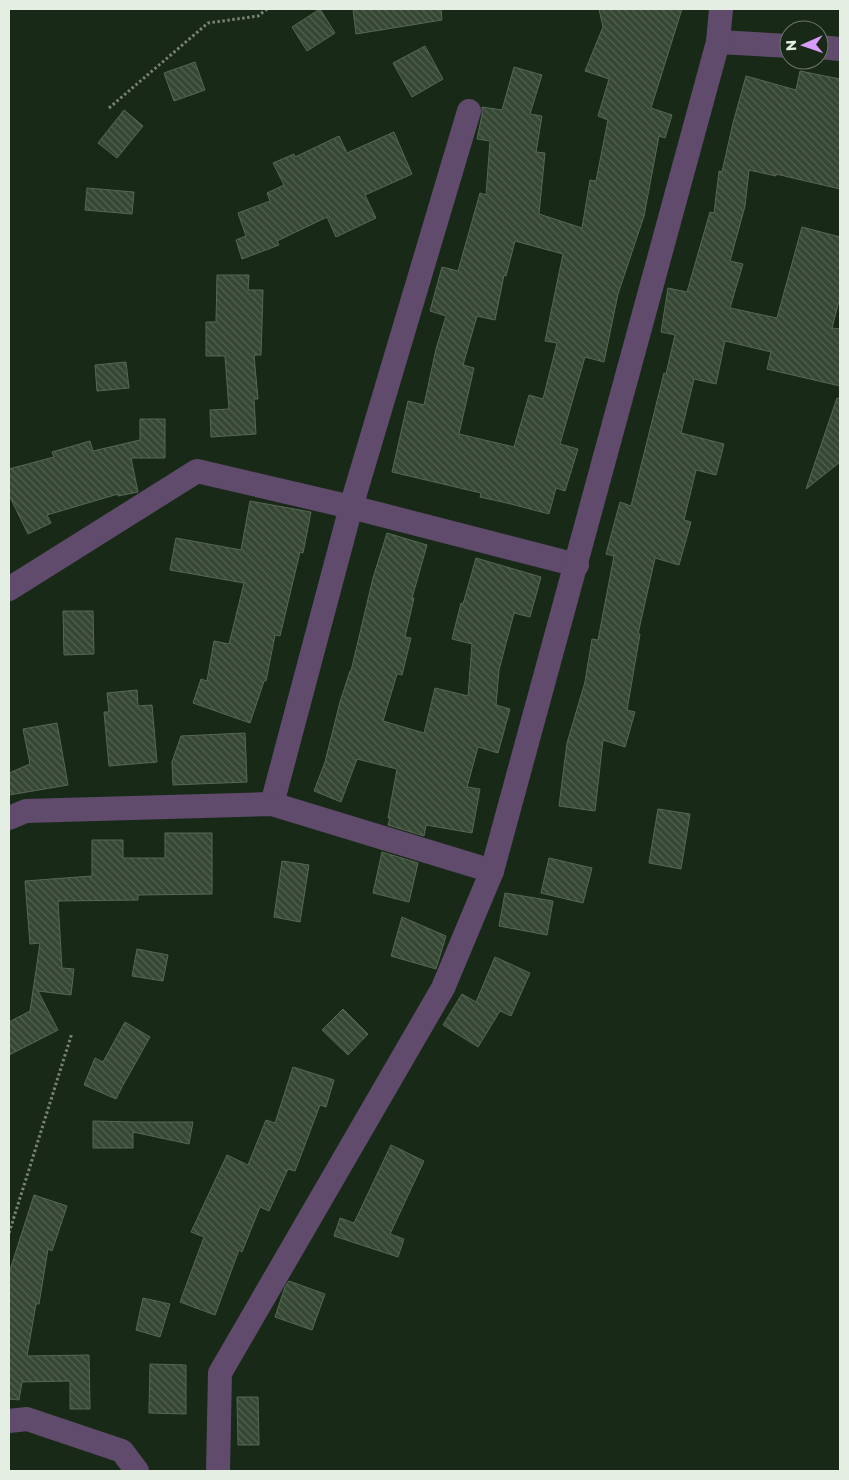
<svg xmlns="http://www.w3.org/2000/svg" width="849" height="1480" viewBox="0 0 849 1480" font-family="Montserrat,sans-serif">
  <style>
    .building { fill: url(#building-back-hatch); stroke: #566854; fill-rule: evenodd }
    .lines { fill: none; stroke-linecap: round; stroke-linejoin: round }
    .path { stroke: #768375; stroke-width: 3; stroke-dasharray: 2.5 2.5; stroke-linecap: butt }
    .street { stroke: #604b6c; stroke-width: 24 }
  </style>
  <defs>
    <pattern id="building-back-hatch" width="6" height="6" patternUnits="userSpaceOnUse" patternTransform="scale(1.25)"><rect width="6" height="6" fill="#364734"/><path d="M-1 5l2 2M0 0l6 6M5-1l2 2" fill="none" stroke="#536251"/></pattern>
  </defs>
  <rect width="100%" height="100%" fill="#192918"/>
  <g class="building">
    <polygon points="320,9 335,33 307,51 292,27"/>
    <polygon points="353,9 441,9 442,20 356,34"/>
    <path d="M599,9h83l-31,99 21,7 -7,23 -6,-2 -15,80 -26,78 -14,68 -19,-5 -25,87 18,5 -13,42 -9,-3 -7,26 -38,-10 -31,-7 1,-4 -89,-21 16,-71 16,4 12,-56 10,-33 -16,-5 12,-44 16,4 22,-78 6,2 4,-54 -13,-2 5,-24v-8l20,3 12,-43 28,8 -12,39 12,2 -6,36 9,1 -6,61 43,14 8,-48 6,1 12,-61 -10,-4 11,-37 -24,-8 18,-44zM515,241l48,13 -18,87 12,2 -14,56 -14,-4 -15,52 -55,-13 15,-66 -11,-3 14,-49 18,4 9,-45 2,1z"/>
    <polygon points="425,46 443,79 412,97 393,63"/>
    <polygon points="195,62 205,90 174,101 164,73"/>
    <polygon points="800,71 840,79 840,189 776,174 776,176 749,170 745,206 730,261 743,264 730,308 777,318 802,227 840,237 840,297 832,328 840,329 840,386 767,369 771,352 725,341 716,384 694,379 681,433 724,444 716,475 696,470 684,520 691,522 679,565 655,558 638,634 640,634 627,710 635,712 625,747 603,740 595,811 559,806 567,743 585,682 592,639 598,640 614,556 606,554 620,502 631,506 664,373 666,374 675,335 661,332 668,288 687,292 710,212 714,213 719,171 722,172 733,123 746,76 796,90"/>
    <polygon points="124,110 143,126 117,158 98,143"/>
    <polygon points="394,132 412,174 365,195 376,218 336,237 327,217 277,241 279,245 242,259 236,240 246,236 238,213 270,201 267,193 284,185 273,163 294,154 295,157 339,136 347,153"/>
    <polygon points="87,188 134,192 132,214 85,210"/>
    <polygon points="217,275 249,275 248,290 263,290 261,355 254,355 258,399 254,399 256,434 211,437 210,410 229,409 225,356 206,356 206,322 216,322"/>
    <polygon points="126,362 129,388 97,391 95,365"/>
    <polygon points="837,398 840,399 840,462 806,489"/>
    <polygon points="140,419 165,419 165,458 131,458 138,492 118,496 118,494 47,515 51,523 28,534 9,495 9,469 54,457 52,452 90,441 93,451 140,440"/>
    <polygon points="250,501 311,512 303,553 300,552 280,636 275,635 266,681 264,681 250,723 193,703 201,679 207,681 214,641 229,644 244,583 170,570 176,538 241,550"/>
    <polygon points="387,533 427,545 412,598 414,598 405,637 411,638 402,675 397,674 383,721 424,733 435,688 468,696 472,644 452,639 461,603 463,604 476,558 541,577 530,617 514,613 499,670 496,705 510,709 498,753 478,747 467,787 480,789 472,833 426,825 424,836 388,825 390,818 388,818 397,769 357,759 341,802 314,791 325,762 340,702 350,671 351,671 373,578"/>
    <polygon points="63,611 93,611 94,654 64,655"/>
    <polygon points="137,690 138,706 152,705 157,762 109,766 104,712 109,712 107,693"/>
    <polygon points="57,723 68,785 9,795 9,773 30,764 23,729"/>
    <polygon points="245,733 247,782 173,785 172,762 181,736"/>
    <polygon points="658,809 690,814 681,869 649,863"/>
    <polygon points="165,833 212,833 212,894 138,895 138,900 58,901 62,968 74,969 71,995 38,991 58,1030 9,1055 9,1022 30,1011 40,943 30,944 25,881 92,876 92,840 123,840 123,858 165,858"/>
    <polygon points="382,852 418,863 409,902 373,893"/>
    <polygon points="549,858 592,868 583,903 541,893"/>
    <polygon points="282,861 309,865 300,922 274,917"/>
    <polygon points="505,893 553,901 547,935 499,926"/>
    <polygon points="402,917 446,936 436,969 391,956"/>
    <polygon points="137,949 168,955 163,981 132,976"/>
    <polygon points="495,957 530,973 511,1016 500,1011 478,1047 443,1025 462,994 476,1002"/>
    <polygon points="343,1009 368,1034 348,1055 322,1030"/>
    <polygon points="125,1022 150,1037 122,1087 116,1099 84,1085 95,1058 103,1062"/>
    <polygon points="293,1067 334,1080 326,1107 320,1105 295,1171 288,1169 269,1211 260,1207 242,1252 239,1250 215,1315 180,1302 204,1237 191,1232 227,1155 248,1165 266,1120 275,1123"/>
    <polygon points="93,1121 133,1122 193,1122 189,1144 133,1132 133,1148 93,1148"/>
    <polygon points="391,1145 424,1161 390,1234 404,1239 398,1257 334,1236 340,1218 354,1223"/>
    <polygon points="34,1195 67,1206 52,1251 48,1249 39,1304 36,1304 27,1356 89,1355 90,1409 70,1409 70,1381 22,1382 19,1400 9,1399 9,1273"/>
    <polygon points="289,1281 325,1294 312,1330 275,1317 285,1287"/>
    <polygon points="143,1298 170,1304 160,1337 136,1330"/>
    <polygon points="150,1364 186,1365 186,1414 149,1413"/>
    <polygon points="237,1397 258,1397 259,1445 238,1445"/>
  </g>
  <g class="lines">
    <g class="path">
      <polyline points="109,108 208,23 258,16 267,9"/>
      <polyline points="9,1233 72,1033"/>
    </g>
    <g class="street">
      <polyline points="718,42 789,46"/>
      <polyline points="819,47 840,49"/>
      <polyline points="9,589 197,471 351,507 577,565"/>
      <polyline points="272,804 351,507 469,111"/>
      <polyline points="9,818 26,811 272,804 492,871"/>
      <polyline points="9,1421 27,1419 122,1451 137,1471"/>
      <polyline points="218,1471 220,1373 443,988 492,871 718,42 721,9"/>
    </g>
  </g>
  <rect width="849" height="1480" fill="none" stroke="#e4eee3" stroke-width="20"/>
  <g transform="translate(804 45) rotate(268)"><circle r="24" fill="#192918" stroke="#6a7869"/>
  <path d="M0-4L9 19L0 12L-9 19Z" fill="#d79bf9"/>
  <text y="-8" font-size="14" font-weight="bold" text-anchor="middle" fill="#e4eee3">N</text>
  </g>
</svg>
